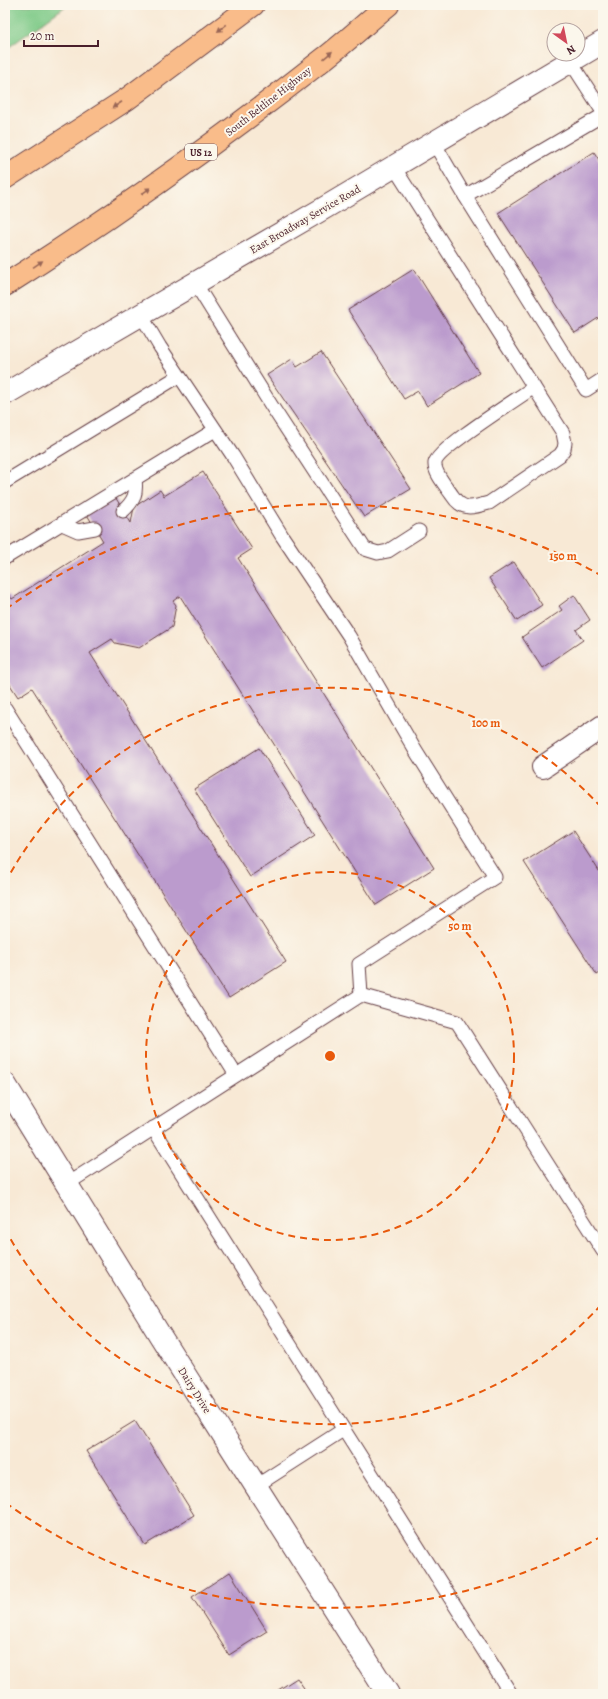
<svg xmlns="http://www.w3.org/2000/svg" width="608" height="1699" viewBox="0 0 608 1699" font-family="Alegreya,serif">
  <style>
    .green { fill: #7fca88; stroke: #64745a }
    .building { fill: #bb9bcd }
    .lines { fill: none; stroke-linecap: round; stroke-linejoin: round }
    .lane-casing { stroke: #643d44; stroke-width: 15 }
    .street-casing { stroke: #643d44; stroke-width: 24 }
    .highway-casing { stroke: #643d44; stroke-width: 24 }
    .lane { stroke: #fff; stroke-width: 13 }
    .street { stroke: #fff; stroke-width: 22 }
    .highway { stroke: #f9bc8a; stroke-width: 22 }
    .oneway { fill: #996656 }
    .ring { fill: none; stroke: #e8590c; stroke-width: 2; stroke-dasharray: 7 5 }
    .labels { text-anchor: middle; stroke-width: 4; stroke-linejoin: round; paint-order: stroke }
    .shield { fill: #fbf7ec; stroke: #7f6065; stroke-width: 1 }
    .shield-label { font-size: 10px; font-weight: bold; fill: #4a1f2b }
    .street-label { font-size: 11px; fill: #4a1f2b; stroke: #fbf7ec }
    .centre { fill: #e8590c; stroke: #fbf7ec; stroke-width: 2 }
    .ring-label { font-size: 12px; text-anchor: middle; font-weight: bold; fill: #e8590c; stroke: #fbf7ec; stroke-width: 4; stroke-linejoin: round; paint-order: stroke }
  </style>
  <rect width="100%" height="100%" fill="#fbf7ec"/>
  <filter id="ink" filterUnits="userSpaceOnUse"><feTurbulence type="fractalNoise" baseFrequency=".025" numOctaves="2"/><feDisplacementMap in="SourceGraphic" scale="8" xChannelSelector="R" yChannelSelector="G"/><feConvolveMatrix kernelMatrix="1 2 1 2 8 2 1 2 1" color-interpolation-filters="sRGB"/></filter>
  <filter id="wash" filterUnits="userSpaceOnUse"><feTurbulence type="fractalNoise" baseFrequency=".012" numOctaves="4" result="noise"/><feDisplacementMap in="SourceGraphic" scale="16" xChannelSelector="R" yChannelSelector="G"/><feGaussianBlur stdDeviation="0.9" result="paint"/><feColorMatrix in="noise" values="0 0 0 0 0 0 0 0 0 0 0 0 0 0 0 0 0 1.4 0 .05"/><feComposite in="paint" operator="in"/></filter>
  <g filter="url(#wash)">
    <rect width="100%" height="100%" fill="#f8e9d5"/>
    <polygon class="green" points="5,5 67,5 5,50"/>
    <g id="blocks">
      <g class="building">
        <polygon points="594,152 603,166 603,315 575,333 498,213"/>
        <polygon points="414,269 479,373 427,406 418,391 404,399 348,310"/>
        <polygon points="321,352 411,489 364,517 267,375 292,359 297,367"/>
        <polygon points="203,472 252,549 238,558 434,868 376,905 180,596 173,601 176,605 172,627 139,648 115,643 112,639 90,653 286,962 229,998 32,688 18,697 5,677 5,597 9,595 12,599 103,541 86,513 114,495 131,523 134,507 160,490 164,496"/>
        <polygon points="514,562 542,605 517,621 489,578"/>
        <polygon points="574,595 590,620 576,630 583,640 542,668 522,637 562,610 559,606"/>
        <polygon points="259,748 315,835 250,877 194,789"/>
        <polygon points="573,831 603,877 603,971 597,975 524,862"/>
        <polygon points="135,1421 194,1515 145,1545 86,1451"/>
        <polygon points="230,1572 267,1631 229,1655 192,1597"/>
        <polygon points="297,1678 308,1694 272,1694"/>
      </g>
    </g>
  </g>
  <g filter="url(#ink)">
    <use href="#blocks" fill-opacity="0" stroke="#643d44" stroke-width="1"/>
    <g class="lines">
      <defs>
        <g id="lane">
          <polyline points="570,61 603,112"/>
          <polyline points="434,143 465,196 603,115"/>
          <path d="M394,167l169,266 2,10 -1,6 -4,6 -71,48c-17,5 -27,8 -37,-8 -6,-9 -18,-22 -17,-32 2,-14 84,-65 99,-76"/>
          <polyline points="465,196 586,390 603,379"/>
          <polyline points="195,283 271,405 365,549 378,553 388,551 419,531"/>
          <polyline points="141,315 160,347 233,456 282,536 349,636 415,750 495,877 359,964 361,995"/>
          <polyline points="5,482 179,376"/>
          <path d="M123,511c11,-10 14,-17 12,-32"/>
          <polyline points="62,524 78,531 95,528"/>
          <polyline points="5,558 215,430"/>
          <polyline points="5,708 236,1075"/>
          <polyline points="153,1128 511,1694"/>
          <polyline points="67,1184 361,995 457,1022 603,1251"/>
          <polyline points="256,1486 343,1430"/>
        </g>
        <g id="street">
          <polyline points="5,394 326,207 603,42"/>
          <polyline points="543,767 603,726"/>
          <polyline points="5,1084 161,1337 388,1694"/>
        </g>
        <g id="highway">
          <polyline points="5,178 127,99 253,5"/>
          <path d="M5,285c111,-70 217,-146 320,-227 22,-17 42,-36 63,-53"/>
        </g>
      </defs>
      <use href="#lane" class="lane-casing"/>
      <use href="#street" class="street-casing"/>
      <use href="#highway" class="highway-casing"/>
      <use href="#lane" class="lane"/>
      <use href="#street" class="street"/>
      <use href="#highway" class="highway"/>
    </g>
    <defs><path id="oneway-solid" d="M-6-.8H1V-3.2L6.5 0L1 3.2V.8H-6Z"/></defs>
    <g class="oneway">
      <use href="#oneway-solid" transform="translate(222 28) rotate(143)"/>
      <use href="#oneway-solid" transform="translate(328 55) rotate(-40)"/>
      <use href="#oneway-solid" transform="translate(117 105) rotate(147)"/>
      <use href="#oneway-solid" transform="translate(146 191) rotate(-35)"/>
      <use href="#oneway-solid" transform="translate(38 264) rotate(-34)"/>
    </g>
  </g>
  <g class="ring">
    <circle cx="330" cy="1056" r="184"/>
    <path d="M601 1305A368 368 0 0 1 5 1229M5 883A368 368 0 0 1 601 807"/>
    <path d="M602 1536A552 552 0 0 1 6 1503M6 609A552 552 0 0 1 602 576"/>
  </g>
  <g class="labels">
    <rect class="shield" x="185" y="144" width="32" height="16" rx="3"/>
    <g class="shield-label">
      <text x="201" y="156">US 12</text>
    </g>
    <g class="street-label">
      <text transform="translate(268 101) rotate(-38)" y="4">South Beltline Highway</text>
      <text transform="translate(305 219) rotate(-30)" y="4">East Broadway Service Road</text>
      <text transform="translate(195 1390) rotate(58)" y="4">Dairy Drive</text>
    </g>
  </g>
  <circle cx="330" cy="1056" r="6" class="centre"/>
  <g class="ring-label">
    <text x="563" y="560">150 m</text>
    <text x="486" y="727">100 m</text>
    <text x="460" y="930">50 m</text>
  </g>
  <rect width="608" height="1699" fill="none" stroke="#fbf7ec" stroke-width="20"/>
  <g transform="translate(566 42) rotate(147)"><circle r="19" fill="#fbf7ec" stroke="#b4a19f"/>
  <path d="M0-3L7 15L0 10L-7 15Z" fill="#d1495b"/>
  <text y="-6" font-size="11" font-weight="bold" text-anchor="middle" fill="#4a1f2b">N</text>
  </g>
  <path d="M24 40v6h74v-6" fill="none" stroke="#4a1f2b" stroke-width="2"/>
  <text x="30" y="40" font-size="12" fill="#4a1f2b" stroke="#fbf7ec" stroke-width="3" paint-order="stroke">20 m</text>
</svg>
